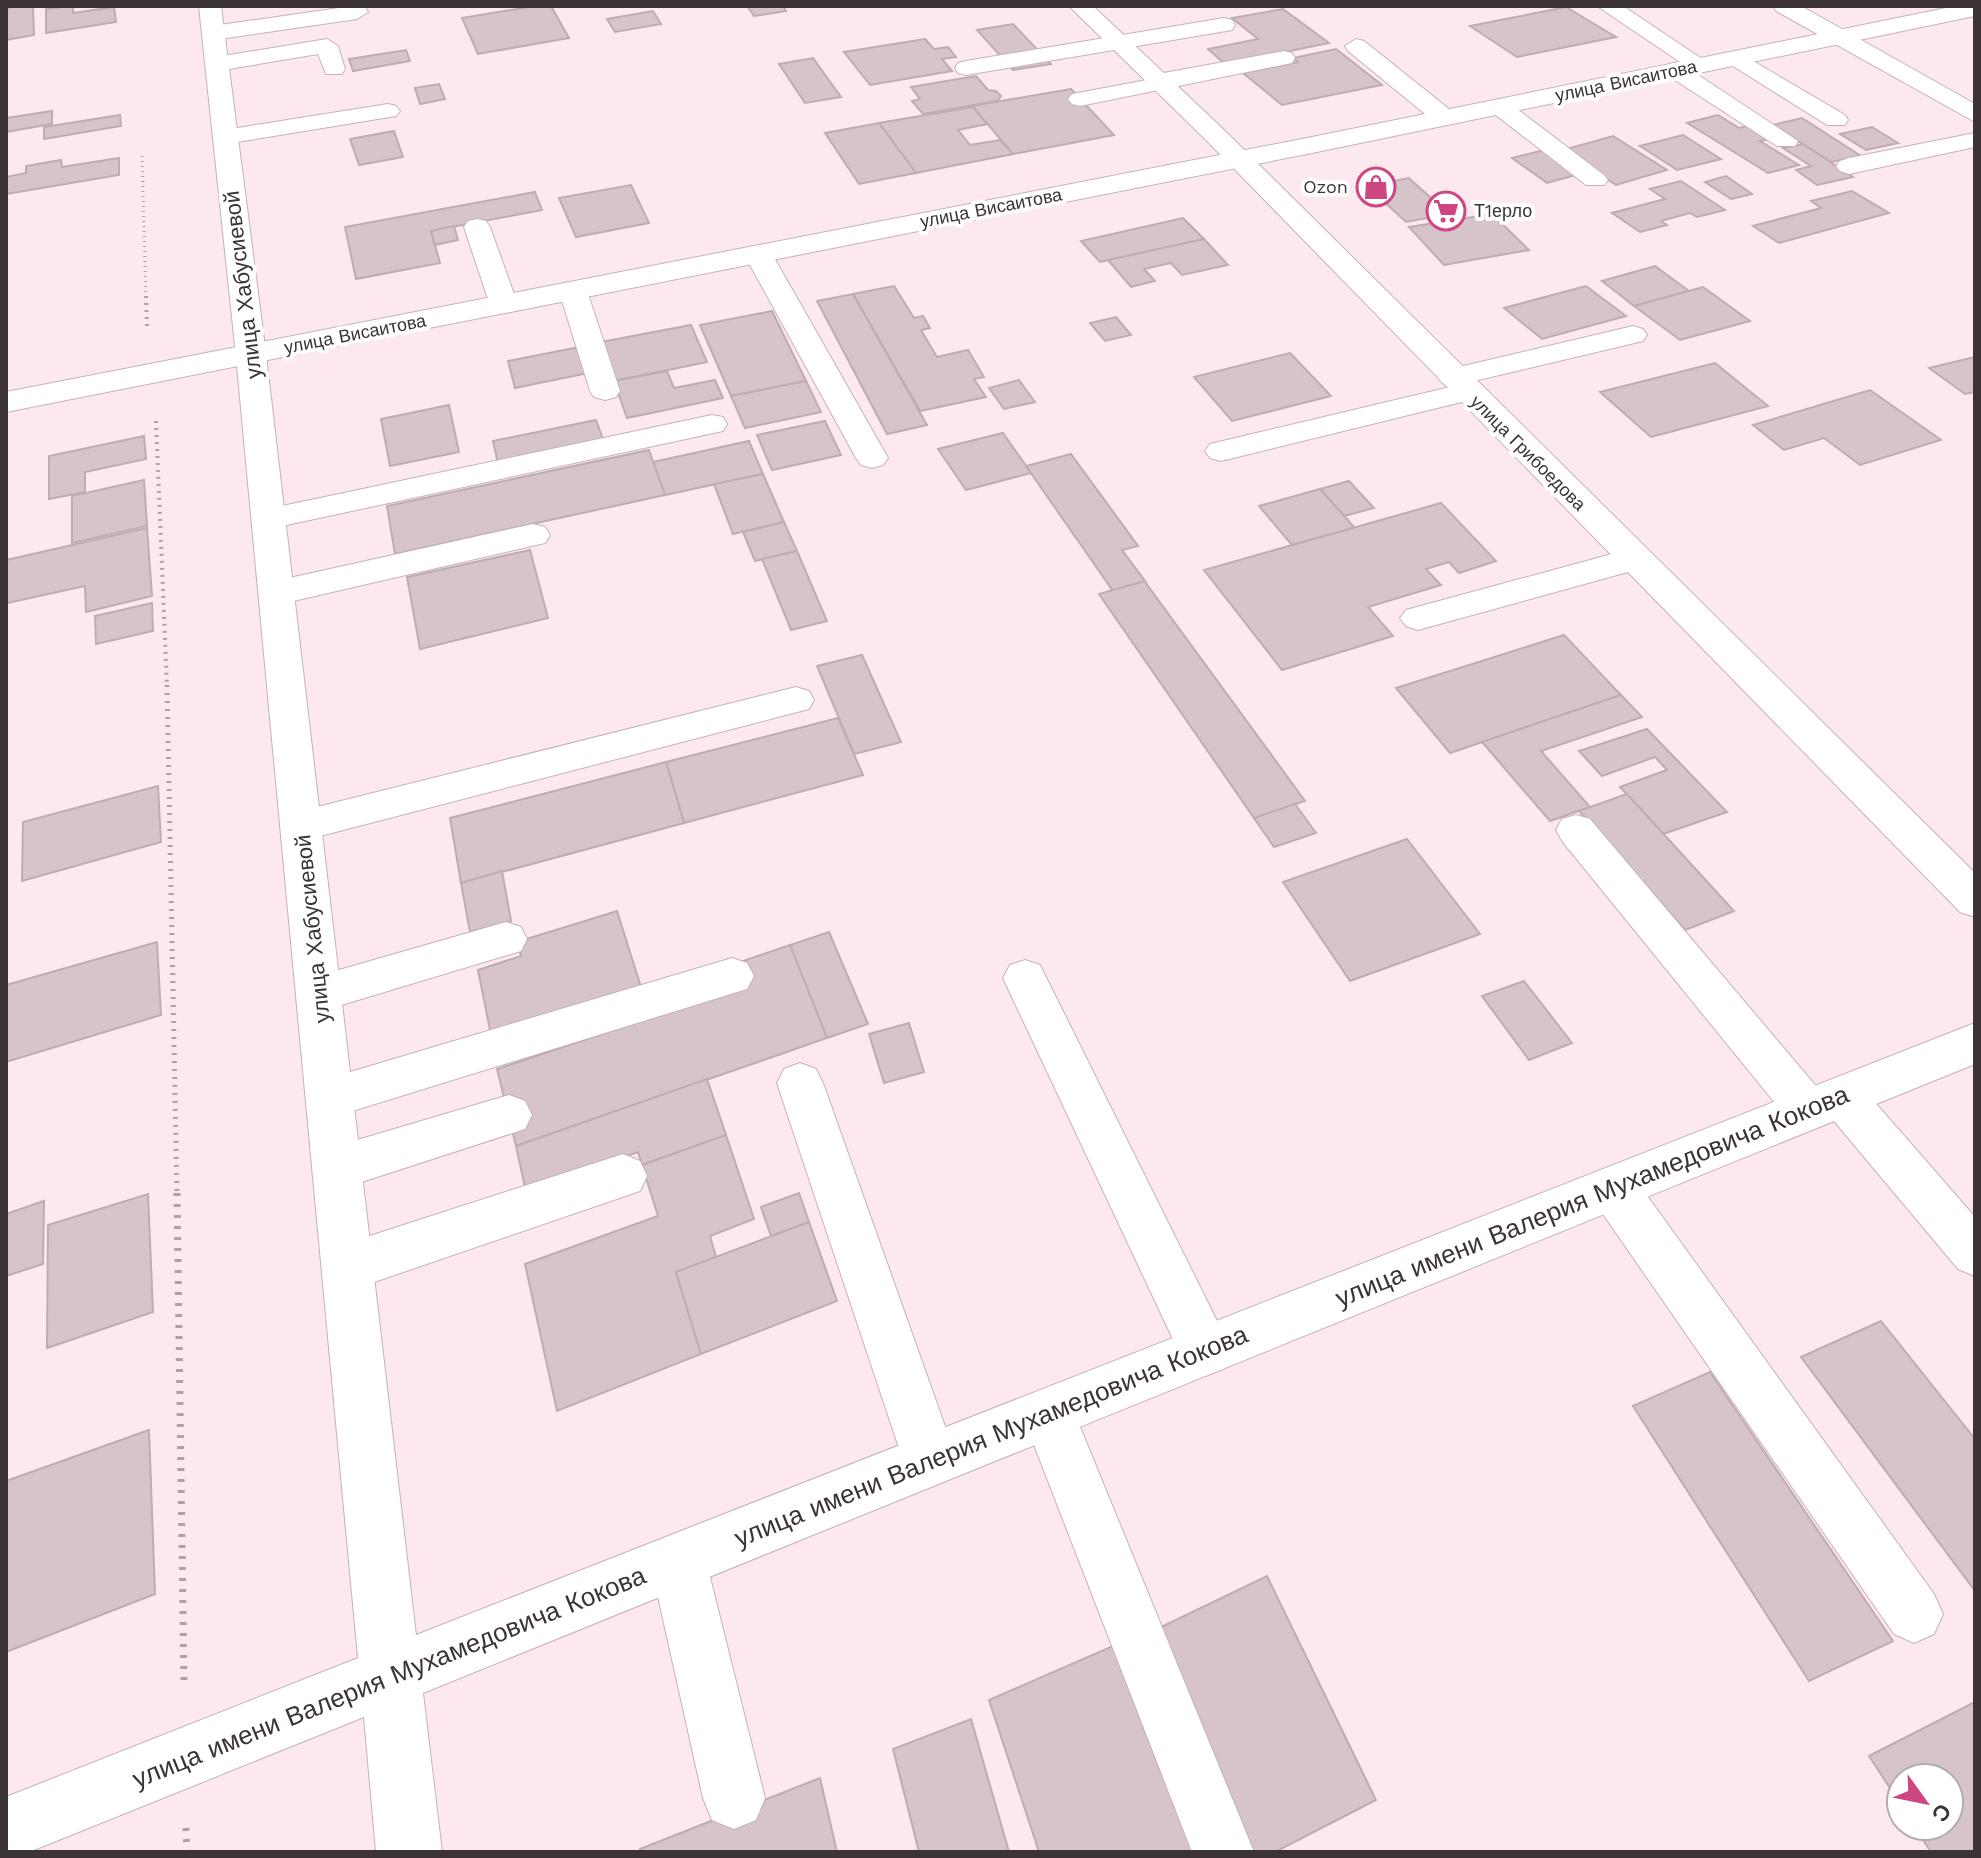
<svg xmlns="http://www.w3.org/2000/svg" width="1981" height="1858" viewBox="0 0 1981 1858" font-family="'Work Sans',sans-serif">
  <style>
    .building { fill: #d7c4ca; stroke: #bfacb2; stroke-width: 2 }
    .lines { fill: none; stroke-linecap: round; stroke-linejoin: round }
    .lane-casing { stroke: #c5b2b8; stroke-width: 2 }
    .street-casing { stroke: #c5b2b8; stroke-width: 2 }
    .secondary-casing { stroke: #c5b2b8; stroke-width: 2 }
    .path-far3 { stroke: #b0a0a5; stroke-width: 3; stroke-dasharray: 1 4; stroke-linecap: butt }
    .path-far2 { stroke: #b0a0a5; stroke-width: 4; stroke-dasharray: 2 5; stroke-linecap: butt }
    .path-far1 { stroke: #b0a0a5; stroke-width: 5; stroke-dasharray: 2 6; stroke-linecap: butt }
    .path { stroke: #b0a0a5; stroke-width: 7; stroke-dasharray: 3 8; stroke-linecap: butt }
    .lane { fill: #fff; fill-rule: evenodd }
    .street { fill: #fff; fill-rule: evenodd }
    .secondary { fill: #fff; fill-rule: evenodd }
    .labels { text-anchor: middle; stroke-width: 8; stroke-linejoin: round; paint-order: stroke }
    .far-street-label { font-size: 18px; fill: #3b3335; stroke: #fff }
    .far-poi-label { font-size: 18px; fill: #3b3335; stroke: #fff; text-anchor: end }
    .street-label { font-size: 22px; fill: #3b3335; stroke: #fff }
    .near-street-label { font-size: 26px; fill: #3b3335; stroke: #fff }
  </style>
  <rect width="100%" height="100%" fill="#fce8ee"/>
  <g class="building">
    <polygon points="12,6 33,6 34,35 6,40 6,9"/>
    <polygon points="73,6 73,13 114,7 116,22 46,33 46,9"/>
    <polygon points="535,6 551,6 569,38 478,54 462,18"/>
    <polygon points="747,6 783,6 786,11 754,16"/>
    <polygon points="1566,7 1616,37 1517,57 1470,26"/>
    <polygon points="1283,9 1329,43 1225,64 1208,49 1258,39 1232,18"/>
    <polygon points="653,11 661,24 615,32 607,19"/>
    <polygon points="1013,24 1051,64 1013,70 977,30"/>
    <polygon points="925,39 934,49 948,47 956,57 942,59 952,71 870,85 844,52"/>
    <polygon points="1336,49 1382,85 1282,105 1243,73 1298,62 1293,58"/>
    <polygon points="406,50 410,61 353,71 349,59"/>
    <polygon points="813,58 841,97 805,103 779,64"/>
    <polygon points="976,76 988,90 996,91 1001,96 997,101 923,114 912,101 920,99 911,87"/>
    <polygon points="439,84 445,99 420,104 415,88"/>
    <polygon points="1071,89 1114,135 1013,154 972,106"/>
    <polygon points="973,107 987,124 958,130 970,145 1000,140 1013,154 916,173 879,123"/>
    <polygon points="52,111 52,124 6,132 6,118"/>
    <polygon points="120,115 121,126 44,139 44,127"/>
    <polygon points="1718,115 1739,128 1747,126 1769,139 1760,141 1799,165 1768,173 1687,123"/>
    <polygon points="1802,118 1861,156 1831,162 1773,125"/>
    <polygon points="879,123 916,173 859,184 825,133"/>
    <polygon points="1872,127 1898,143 1866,150 1840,134"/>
    <polygon points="394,131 403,157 359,165 350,139"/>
    <polygon points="1683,135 1721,159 1677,170 1640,146"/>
    <polygon points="1613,136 1667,170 1616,185 1563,150"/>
    <polygon points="1803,144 1853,177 1817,185 1796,170 1811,166 1783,148"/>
    <polygon points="1544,150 1579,174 1547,183 1512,158"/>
    <polygon points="119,158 119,175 6,194 6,177 26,173 26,166 61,160 62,167"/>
    <polygon points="1726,176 1752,194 1731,199 1705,182"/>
    <polygon points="1409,178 1412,181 1449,214 1406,222 1367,186"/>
    <polygon points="1681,181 1725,210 1697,217 1690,213 1661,221 1667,225 1640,232 1612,213 1665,199 1650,189"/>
    <polygon points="631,185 649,223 576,237 559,198"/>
    <polygon points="1852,191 1889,213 1779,243 1753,226 1821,208 1811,201"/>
    <polygon points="535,192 542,210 431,231 440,263 356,279 345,227"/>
    <polygon points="1492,214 1529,250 1444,265 1409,227"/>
    <polygon points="1183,218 1204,239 1100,262 1081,241"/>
    <polygon points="454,226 458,240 435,245 431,231"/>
    <polygon points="1204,239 1228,265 1182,275 1171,263 1144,269 1155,281 1131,287 1108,260"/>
    <polygon points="1655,266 1689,291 1634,306 1602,281"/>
    <polygon points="894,286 914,318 923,316 930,328 921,330 937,357 968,350 984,377 974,379 986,397 920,411 853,294"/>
    <polygon points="1586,286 1626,316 1542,339 1504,308"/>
    <polygon points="1703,287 1750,321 1680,340 1634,306"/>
    <polygon points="853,294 927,425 887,434 817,301"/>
    <polygon points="772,311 806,381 731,396 700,325"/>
    <polygon points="1116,317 1131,335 1105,341 1090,323"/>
    <polygon points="691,325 707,362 614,381 601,342"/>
    <polygon points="580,347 588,373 515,388 508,361"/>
    <polygon points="1290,353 1331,396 1232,421 1194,377"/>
    <polygon points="1975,357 1975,392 1965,394 1929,368"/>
    <polygon points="1715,363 1768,406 1651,437 1600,392"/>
    <polygon points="667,371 674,388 715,380 723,398 627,418 614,381"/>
    <polygon points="1019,380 1035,402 1004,409 989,388"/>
    <polygon points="806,381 821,412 745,428 731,396"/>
    <polygon points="1870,390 1941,440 1860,465 1824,438 1784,450 1753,425"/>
    <polygon points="449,405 459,452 390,466 381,419"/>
    <polygon points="596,420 604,442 498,464 493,441"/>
    <polygon points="825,421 841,455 772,470 757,435"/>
    <polygon points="1003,433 1031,473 966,490 938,449"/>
    <polygon points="144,436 146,459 85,472 85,492 49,499 49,456"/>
    <polygon points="749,441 763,474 665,495 653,462"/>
    <polygon points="649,450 665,495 395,554 387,506"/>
    <polygon points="1071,454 1138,546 1122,550 1145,581 1113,591 1026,466"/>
    <polygon points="763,474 784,522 733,534 714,484"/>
    <polygon points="144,480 147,526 72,543 72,496"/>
    <polygon points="1349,481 1374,508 1344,516 1320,489"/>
    <polygon points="1320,489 1355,528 1292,545 1259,506"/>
    <polygon points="1441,503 1496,561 1459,573 1449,562 1426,569 1441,585 1368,607 1393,636 1282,670 1204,570"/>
    <polygon points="784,522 797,551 755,561 743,532"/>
    <polygon points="147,528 152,596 86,612 85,586 7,603 6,624 6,560"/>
    <polygon points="530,550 548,618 420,649 407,577"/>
    <polygon points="797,551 827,621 791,630 762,559"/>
    <polygon points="1145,581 1148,586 1305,801 1254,818 1099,594"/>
    <polygon points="152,603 153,631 96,644 95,616"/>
    <polygon points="1564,635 1621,695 1450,753 1396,688"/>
    <polygon points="862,655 901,742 854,754 817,666"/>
    <polygon points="1621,695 1642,717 1541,751 1590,807 1550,821 1482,742"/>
    <polygon points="838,718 863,775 684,823 666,762"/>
    <polygon points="1647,729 1727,812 1663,834 1620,787 1667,770 1655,757 1602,776 1579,751"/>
    <polygon points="666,762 684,823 461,883 450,818"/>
    <polygon points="158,786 161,842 22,881 23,822"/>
    <polygon points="1627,794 1734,911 1685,930 1579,811"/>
    <polygon points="1295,804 1316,833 1274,847 1254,818"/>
    <polygon points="1407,839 1480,934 1350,981 1283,882"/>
    <polygon points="502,871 511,921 470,932 461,883"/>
    <polygon points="617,911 641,987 491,1035 478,970 521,956 517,942"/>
    <polygon points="829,932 868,1024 827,1038 790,945"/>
    <polygon points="157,942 161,1015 6,1062 6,985"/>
    <polygon points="790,945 827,1038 516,1146 497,1069 746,986 737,963"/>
    <polygon points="1524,981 1572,1043 1529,1060 1482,996"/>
    <polygon points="909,1023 924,1072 884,1083 869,1034"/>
    <polygon points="707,1079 726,1135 642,1165 638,1152 526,1192 516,1146"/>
    <polygon points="726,1135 754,1219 710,1236 716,1257 676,1272 701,1354 557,1411 525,1264 658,1216 642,1165"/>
    <polygon points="799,1193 809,1222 771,1236 761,1207"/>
    <polygon points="148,1194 153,1312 47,1348 48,1225"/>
    <polygon points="44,1201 43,1264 6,1276 6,1214"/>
    <polygon points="809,1222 837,1301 701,1354 676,1272"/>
    <polygon points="1881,1321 1975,1439 1975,1591 1801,1357"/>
    <polygon points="1710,1372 1893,1641 1809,1681 1633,1406"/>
    <polygon points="149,1430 155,1594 6,1652 6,1481"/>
    <polygon points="1267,1576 1376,1800 1275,1852 1252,1852 1155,1630"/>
    <polygon points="1122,1642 1203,1852 1039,1852 989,1700"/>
    <polygon points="1975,1702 1975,1852 1931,1852 1914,1826 1949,1826 1949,1778 1901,1778 1901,1805 1869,1756"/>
    <polygon points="971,1719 1009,1852 919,1852 893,1749"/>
    <polygon points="820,1778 837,1852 640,1852 640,1849"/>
  </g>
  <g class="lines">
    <defs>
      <g id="lane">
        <polygon points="353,6 365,7 368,12 357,19 213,40 202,33 213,26"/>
        <polygon points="1597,6 1623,6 1711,65 1708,70 1692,70"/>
        <polygon points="1224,18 1232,20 1235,25 1232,30 966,75 958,73 955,68 958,63 966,61"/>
        <polygon points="327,39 338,46 345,69 342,74 326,74 318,54 217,71 209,69 206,64 209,59 217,57"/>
        <polygon points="1356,39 1364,41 1454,113 1457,118 1454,123 1436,123 1348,51 1345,46"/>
        <polygon points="1284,51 1292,53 1295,58 1292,63 1080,106 1072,104 1068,99 1072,94 1147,80 1158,74"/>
        <polygon points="1736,51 1845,115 1848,120 1845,125 1827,125 1728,63 1725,58 1728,53"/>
        <polygon points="1675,63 1683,65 1798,141 1795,146 1777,146 1667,75 1664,70 1667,65"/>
        <polygon points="1500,100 1508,102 1604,175 1608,180 1604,185 1586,185 1492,112 1488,107 1492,102"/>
        <polygon points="388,104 396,106 400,111 396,116 225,144 216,142 213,137 216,132 225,130"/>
        <polygon points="1975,133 1975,147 1849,174 1840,171 1836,166 1840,161 1849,158"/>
        <polygon points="477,219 486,221 490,227 518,305 514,311 504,313 494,311 490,305 464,227 468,221"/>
        <polygon points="758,246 768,248 772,254 888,458 883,465 872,468 861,465 856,458 744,254 748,248"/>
        <polygon points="573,283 583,285 587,291 620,391 616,397 605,400 594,397 590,391 559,291 563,285"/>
        <polygon points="1633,326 1643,329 1647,335 1643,341 1453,386 1442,383 1438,377 1442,371"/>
        <polygon points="1467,383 1478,386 1482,392 1478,398 1221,461 1210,458 1205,451 1210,444"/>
        <polygon points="712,415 723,417 727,424 723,431 268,529 256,526 252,519 256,512 268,509"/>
        <polygon points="533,524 545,527 550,535 545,543 276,605 264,601 259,593 264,585 276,581"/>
        <polygon points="1634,548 1646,551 1651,559 1646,567 1418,630 1406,626 1400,618 1406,610"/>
        <polygon points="796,687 809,691 814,700 809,709 301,841 287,837 281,826 287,815 301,811"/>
        <polygon points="1576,815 1590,819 1821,1092 1826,1083 1842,1077 1858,1083 1975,1217 1975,1276 1958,1269 1829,1115 1824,1124 1808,1130 1792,1124 1562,841 1556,830 1562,819"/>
        <polygon points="506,922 521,927 527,939 521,951 318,1012 303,1007 296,994 303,981 318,976"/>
        <polygon points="732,958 747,963 754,976 747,989 330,1118 314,1112 307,1098 314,1084 330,1078"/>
        <polygon points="1025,960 1040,965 1223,1333 1231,1351 1223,1369 1205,1376 1187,1369 1003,978 1010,965"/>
        <polygon points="800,1063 816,1069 823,1083 957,1460 949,1479 930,1487 911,1479 903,1460 777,1083 784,1069"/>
        <polygon points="509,1095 525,1101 532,1115 525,1129 337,1190 320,1183 313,1168 320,1153 337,1146"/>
        <polygon points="623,1154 640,1161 647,1176 640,1191 348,1291 331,1284 323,1267 331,1250 348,1243"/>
        <polygon points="1613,1166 1630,1172 1934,1594 1943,1614 1934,1634 1914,1643 1894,1634 1596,1204 1589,1188 1596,1172"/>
        <polygon points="1048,1388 1067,1395 1254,1852 1192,1852 1022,1414 1029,1395"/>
        <polygon points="678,1533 698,1541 706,1561 765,1798 756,1820 734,1829 712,1820 703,1798 650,1561 658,1541"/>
      </g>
      <g id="street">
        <polygon points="199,6 221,6 266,355 416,1635 1975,1023 1975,1064 423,1693 442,1852 376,1852 364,1717 29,1852 6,1852 6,1797 358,1658 236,355"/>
        <polygon points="1069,6 1093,6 1224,130 1975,873 1975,917 1960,912 1206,140"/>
        <polygon points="1773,6 1801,6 1975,104 1975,122 1776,11"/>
      </g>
      <polygon id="secondary" points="1956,6 1975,6 1975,16 1307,154 6,412 6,392 1307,138"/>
    </defs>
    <use href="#lane" class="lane-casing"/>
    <use href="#street" class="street-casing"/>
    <use href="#secondary" class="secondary-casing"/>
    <polyline class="path-far3" points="142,156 146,298"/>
    <g class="path-far2">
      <polyline points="146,296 147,327"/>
      <polyline points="156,421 167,687"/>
    </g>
    <polyline class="path-far1" points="167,685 177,1195"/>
    <g class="path">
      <polyline points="177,1193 184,1686"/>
      <polyline points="186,1828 187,1852"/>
    </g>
    <use href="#lane" class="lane"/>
    <use href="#street" class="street"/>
    <use href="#secondary" class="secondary"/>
  </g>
  <defs>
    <symbol id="shop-ring" viewBox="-11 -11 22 22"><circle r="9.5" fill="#fff" stroke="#ce4682" stroke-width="1.5"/><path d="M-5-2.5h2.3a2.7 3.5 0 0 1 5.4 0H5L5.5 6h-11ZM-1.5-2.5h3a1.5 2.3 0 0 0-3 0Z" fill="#ce4682"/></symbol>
    <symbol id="supermarket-ring" viewBox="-11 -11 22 22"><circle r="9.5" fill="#fff" stroke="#ce4682" stroke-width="1.5"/><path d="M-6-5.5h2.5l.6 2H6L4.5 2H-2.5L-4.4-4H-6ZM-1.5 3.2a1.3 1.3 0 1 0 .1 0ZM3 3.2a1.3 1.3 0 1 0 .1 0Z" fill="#ce4682"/></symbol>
  </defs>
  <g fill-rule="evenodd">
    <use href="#shop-ring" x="1354" y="165" width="44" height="44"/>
    <use href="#supermarket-ring" x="1424" y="189" width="44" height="44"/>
  </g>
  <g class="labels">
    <g class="far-street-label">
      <text transform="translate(1626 81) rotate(-12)" y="6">улица Висаитова</text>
      <text transform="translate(991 208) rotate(-11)" y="6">улица Висаитова</text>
      <text transform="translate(355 334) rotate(-11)" y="6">улица Висаитова</text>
      <text transform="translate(1528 453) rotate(45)" y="6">улица Грибоедова</text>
    </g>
    <g class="far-poi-label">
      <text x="1348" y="193">Ozon</text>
      <text x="1474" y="217" text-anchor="start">Т1ерло</text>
    </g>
    <g class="street-label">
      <text transform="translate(242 285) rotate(-97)" y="8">улица Хабусиевой</text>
      <text transform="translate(312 929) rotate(-96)" y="8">улица Хабусиевой</text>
    </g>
    <g class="near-street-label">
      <text transform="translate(1592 1196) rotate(-22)" y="9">улица имени Валерия Мухамедовича Кокова</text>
      <text transform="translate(991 1436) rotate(-22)" y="9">улица имени Валерия Мухамедовича Кокова</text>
      <text transform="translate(389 1677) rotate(-22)" y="9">улица имени Валерия Мухамедовича Кокова</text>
    </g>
  </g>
  <rect width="1981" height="1858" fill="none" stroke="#3b3335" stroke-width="16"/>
  <g transform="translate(1925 1802) rotate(123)"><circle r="38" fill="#ffffff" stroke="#b1adae" stroke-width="2"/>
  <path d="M0-6L14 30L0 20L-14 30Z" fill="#ce4682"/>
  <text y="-12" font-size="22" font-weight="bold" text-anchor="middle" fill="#3b3335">С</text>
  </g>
</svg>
